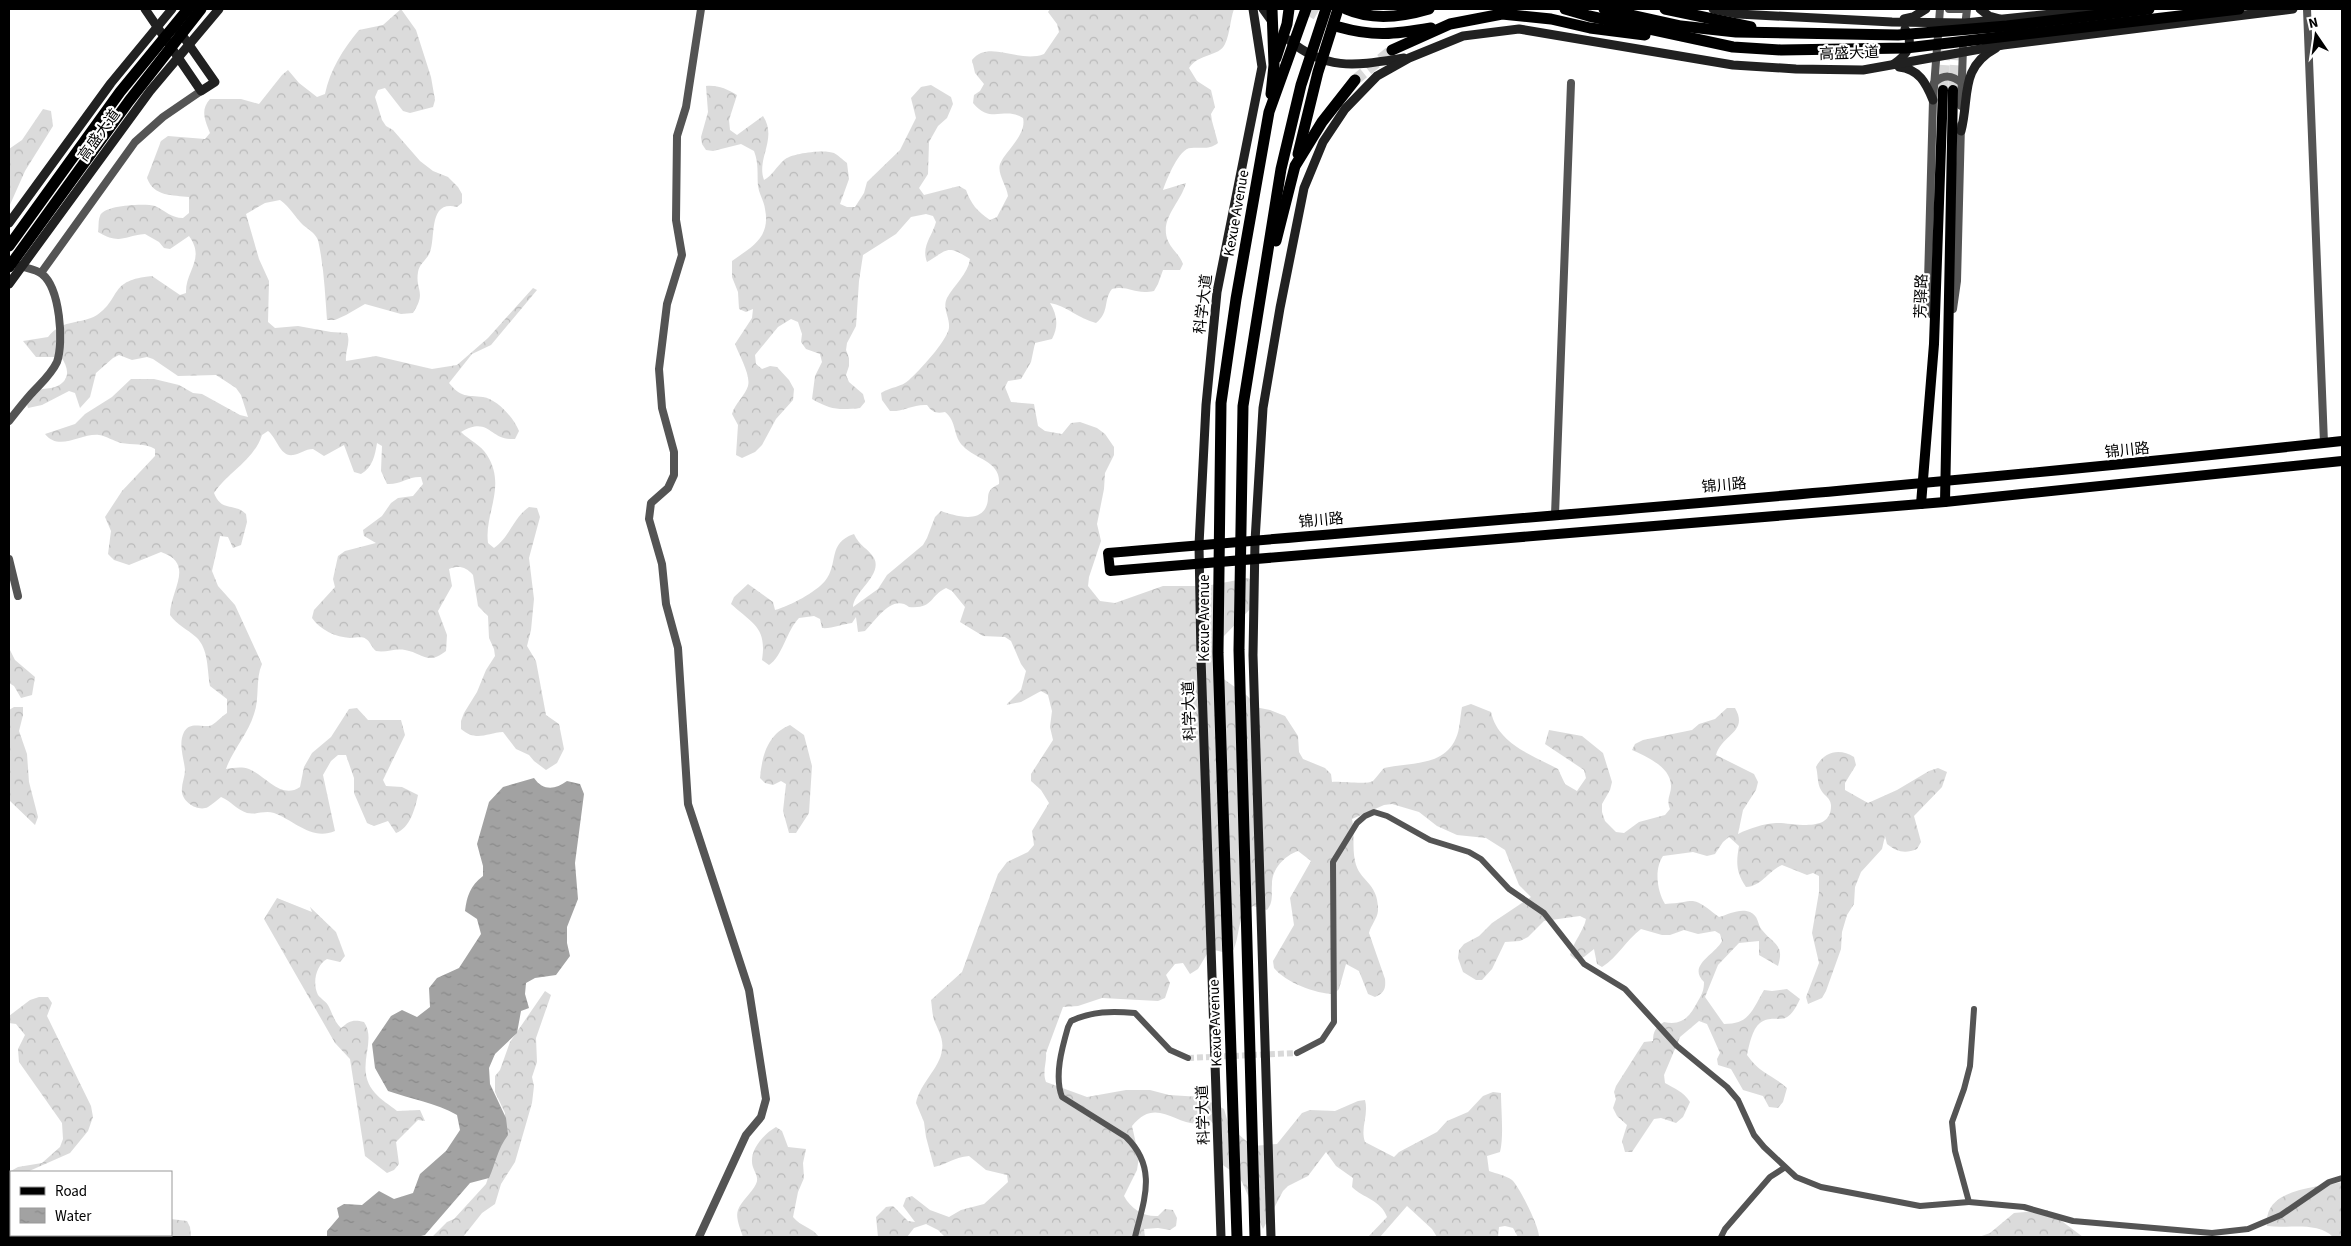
<svg xmlns="http://www.w3.org/2000/svg" width="2351" height="1246" viewBox="0 0 2351 1246" font-family="'Source Sans 3','Noto Sans SC',sans-serif">
  <style>
    .forest { fill: url(#forest-crowns) }
    .water { fill: url(#water-ripples) }
    .lines { fill: none; stroke-linecap: round; stroke-linejoin: round }
    .minor-tunnel { stroke: #d9d9d9; stroke-width: 6; stroke-dasharray: 6 3; stroke-linecap: butt }
    .primary-tunnel { stroke: #d9d9d9; stroke-width: 10; stroke-dasharray: 10 5; stroke-linecap: butt }
    .trunk-tunnel { stroke: #d9d9d9; stroke-width: 11; stroke-dasharray: 11 5.5; stroke-linecap: butt }
    .minor { stroke: #545454; stroke-width: 6 }
    .tertiary { stroke: #545454; stroke-width: 8 }
    .secondary { stroke: #212121; stroke-width: 9 }
    .primary { stroke: #000; stroke-width: 10 }
    .trunk { stroke: #000; stroke-width: 11 }
    .labels { text-anchor: middle; stroke-width: 4.5; stroke-linejoin: round; paint-order: stroke }
    .street-label { font-size: 15px; fill: #000; stroke: #fff }
  </style>
  <defs>
    <pattern id="forest-crowns" width="20" height="18" patternUnits="userSpaceOnUse" patternTransform="scale(1.25)"><rect width="20" height="18" fill="#dbdbdb"/><path d="M2 6a3 3 0 1 1 6 0M12 15a3 3 0 1 1 6 0" fill="none" stroke="#bababa"/></pattern>
    <pattern id="water-ripples" width="26" height="14" patternUnits="userSpaceOnUse" patternTransform="scale(1.25)"><rect width="26" height="14" fill="#a2a2a2"/><path d="M2 4q2-2 4 0t4 0M15 11q2-2 4 0t4 0" fill="none" stroke="#8a8a8a"/></pattern>
  </defs>
  <rect width="100%" height="100%" fill="#fff"/>
  <g class="forest">
    <path d="M401,9l15,21 15,47 4,23 -2,7 -23,6 -7,-2 -18,-23 -7,2 -3,7 7,23 4,6 7,4 27,31 13,10 15,6 10,10 4,7v9l-5,4c-29,-7 -21,29 -27,45 -3,8 -11,12 -12,20 -3,19 9,19 -5,41l-12,1 -36,-10 -19,11 -11,5h-8c-2,-27 -3,-53 -9,-80 -4,-8 -9,-10 -15,-15 -8,-8 -13,-18 -23,-25l-15,3 -19,11 13,45 10,22 -1,41 7,6 23,-2 33,6 16,1c4,10 -2,17 -1,28l30,-5 56,13 25,-4 31,-27 45,-50 4,2 -46,55 -19,9 -23,29c12,15 18,12 34,14 14,2 31,21 36,34l-4,8c-26,2 -25,-24 -54,-7 8,8 20,13 26,23 20,32 -3,58 1,88l6,5c16,-11 19,-30 35,-41l8,1 3,9 -11,41 5,41 -3,31 -4,16 9,15 10,54 13,9 5,25 -7,14 -11,7 -12,-9 -5,-6 -13,-6 -13,-17c-16,1 -27,10 -42,-3v-8l3,-8 13,-21 9,-22 9,-14 -1,-7 -5,-11 -1,-22 -10,-10 -5,-31c-7,-8 -14,-10 -24,-6l3,17 -14,25 9,24 -1,16c-19,15 -23,2 -41,-1 -10,-2 -19,3 -29,1 -4,-3 -6,-10 -10,-12 -4,-3 -10,-1 -16,-1 -14,-1 -30,-8 -38,-20l2,-8 21,-23 -2,-8 5,-23 7,-5 31,-8 -12,-7 -1,-6 19,-14 9,-13 7,-5 15,-2 10,-12 -2,-7c-12,-1 -21,8 -34,7l-6,-13 1,-25 -5,-3c-2,12 -4,24 -16,31l-7,-2 -10,-27 -20,11 -11,-7c-8,0 -13,5 -20,6 -13,2 -16,-17 -25,-24l-6,4c-8,25 -34,37 -48,58 8,20 20,9 32,21l1,8 -6,23 -8,3 -5,-11 -8,-1 -8,35 6,15 17,19 27,59c-7,16 -2,34 -8,50 -6,20 -22,37 -28,55 7,-1 15,-3 23,0 17,7 32,31 51,18l4,-20 8,-14 19,-16 18,-28 8,-1 11,12h33l4,15 -22,45 3,6 16,1 16,8c-3,14 -8,33 -22,38l-8,-12 -14,5 -7,-3 -13,-30v-15l-8,-23h-8l-7,6 -8,14 12,56c-24,10 -41,-11 -61,-18 -9,-3 -18,2 -27,0 -10,-3 -16,-12 -26,-16 -4,3 -8,7 -13,10 -9,5 -25,-4 -26,-15 -1,-7 3,-15 3,-22 -1,-12 -7,-26 -1,-38 7,-12 19,-3 28,-7 5,-3 10,-9 15,-12v-14l-17,-13c-3,-16 -1,-37 -14,-49 -9,-8 -19,-12 -26,-22 0,-25 26,-51 -9,-63l-32,13 -15,-5 -6,-6 3,-23 -6,-14 17,-26 33,-35v-7c-10,-6 -23,-4 -34,-6 -8,-2 -14,-7 -22,-8 -18,-2 -40,17 -54,-1l30,-10 10,-10 27,-17 19,-18h23l25,6 14,8 9,1 38,21 8,2 -7,-22 -5,-7 -20,-13 -38,1 -25,-17 -6,-2 -15,3 -13,-5 -6,3 -17,15 -6,24 -10,11 -5,-15 -6,-2 -27,14 -14,3 -2,-7c4,-4 9,-9 13,-11 5,-2 11,-1 16,-3 16,-6 14,-19 6,-30h-25l-13,-16 25,-4c15,-19 33,-12 49,-22 25,-17 11,-35 55,-39l28,19 6,-2c-1,-22 20,-34 3,-57l-19,13 -6,-1 -5,-6 -14,-8c-22,2 -25,11 -47,-2 1,-5 0,-12 2,-16 3,-11 45,-13 55,-10 11,5 16,12 28,12l6,-5v-16c-16,-2 -35,0 -42,-19l14,-37 7,-5 37,3 5,-6c-5,-13 -10,-23 0,-34h31l18,5 23,-29 6,-5 11,13 18,14 8,-3c5,-24 18,-45 34,-64l24,-5z"/>
    <path d="M1050,9h184c-4,11 -4,25 -9,35 -6,13 -26,9 -36,24l8,13 14,9 4,17 -4,7 1,7 6,22c-9,7 -16,4 -27,5 -12,0 -24,31 -28,42l23,-7c-6,21 -27,36 -18,58 4,9 12,14 15,23l-3,6h-17l-5,14 -4,7c-20,4 -25,-6 -42,-2 -9,11 -2,23 -16,34 -17,-4 -29,-17 -46,-20 7,11 9,23 2,36l-17,4 -4,19 -10,17 -13,2 -3,6 6,15 23,2 4,22 7,5 17,3 9,-11 9,-1 17,6 8,6 9,13v8l-9,18 -1,16 -7,35 4,17 -12,36 -1,9 12,15 15,2 48,-17h43l42,-8 6,4 -1,24 -29,30 -3,8 -1,31c10,12 29,16 35,32l15,3 15,6 13,20 1,16 4,7 22,9 6,6 1,8c9,-1 35,3 41,-1 4,-4 7,-9 11,-13 26,-6 60,-1 72,-30 4,-8 4,-21 6,-31l9,-3 20,8c7,32 41,43 67,57l7,15 12,7 9,-13 -2,-8 -39,-26 4,-14 33,6 21,17 9,29 -2,8 -8,14v8l3,9 11,11 8,1 15,-11 26,-7 5,-6c-4,-10 1,-14 1,-23 0,-19 -24,-29 -39,-36l3,-6 8,-4 49,-10 7,-6 16,-5 12,-11h8c14,24 -13,26 -19,47l38,19 4,8 -2,8 -13,20 -5,24c12,-6 25,-10 38,-11 16,-1 56,12 55,-18 -1,-8 -7,-9 -10,-15 -4,-6 -3,-17 -5,-23 8,-16 24,-19 38,-10l2,8 -11,18v7l23,13 29,-13 32,-19 9,-3 9,4 -5,15 -28,29 7,26 -4,7c-12,5 -20,3 -30,-5l-2,-8 -3,13 -21,23 -6,15 -1,17 -7,11 -5,17 -1,17 -15,42 -4,7 -14,6 -2,-7 13,-34 -7,-30 7,-41v-16l-6,-3 -6,2 -25,-10c-14,6 -20,21 -36,22 -10,-15 -10,-24 -7,-41l-10,-9 -6,5 -8,12 -8,2 -14,-4 -30,4c-9,13 -6,35 2,48 34,-2 24,-10 54,13 10,-3 21,-9 31,-5 9,4 7,12 12,18 11,14 23,14 16,36l-19,-11v-14l-20,2 -21,22 -13,32 19,27c26,0 28,-14 40,-34l8,1 15,-2 13,10c-15,33 -23,12 -40,24 -8,6 -11,23 -13,32 13,19 26,20 40,33l-4,14 -5,6 -9,-1 -6,-11 -20,-6 -12,-21 -13,-4 -1,-6 3,-6 -13,-29 -8,-3 -19,16 -16,38 1,8c10,6 18,8 25,19l-7,15 -7,6 -15,-5 -7,1 -22,33h-7l-3,-11 5,-16 -10,-9 -4,-8 3,-9 -2,-7 2,-6 28,-44 9,-1c0,-10 3,-14 11,-19 19,4 26,-6 34,-21 4,-7 6,-11 6,-19 -17,-17 11,-27 18,-41l-2,-7 -5,-3 -17,3 -14,-4 -14,5h-8l-21,-6c-15,11 -23,28 -39,38l-5,-3 -3,-15 -10,8 -9,2 -5,-4c4,-14 14,-25 16,-36l-6,-3 -36,5 -16,16 -8,4 -15,1 -13,27 -10,11h-6l-13,-8 -5,-14 1,-8 5,-6 15,-8 13,-13 39,-26 -12,-12 -14,-35 -19,-12 -29,-3 -20,-9 -18,-14 -27,-8 -8,1 -32,14c3,14 0,28 3,42 4,21 24,21 23,50 -1,8 -7,14 -9,22l16,46c1,10 -1,14 -10,18l-7,-3 -9,-23 -13,-7 -7,25 -5,5c-18,0 -49,-12 -60,-26l-1,-7 21,-36 -4,-27 21,-37 -13,-10c-14,5 -26,18 -26,33 -1,11 2,17 -5,26l-14,-4c-19,11 -11,32 -22,48l-21,-5 -12,20 -8,5 -7,-11 -8,1 -9,11 4,8 -5,15 -7,3 -56,-3 -24,8 -15,1 -17,46c1,10 -4,18 0,29l41,15 39,-7h24l19,5 32,2 23,12 5,17 23,20 25,-2 25,-31 8,-3 25,1 23,-10 7,-1c4,15 -5,28 0,42l29,15 5,-5 38,-20 10,-11 21,-9 15,-16 10,-4 8,1c0,16 3,44 -1,59l-13,4 2,15c8,3 16,4 23,9 7,6 28,48 27,57h-21l-5,-9 -8,-2 -6,1 -1,10h-61l-5,-8 -25,-23 -27,31h-12l19,-20c-6,-17 -24,-19 -35,-30l1,-9 -17,-12 -10,-14 -18,24 -20,10 -5,5 -20,38 -21,-47 -5,-7 -17,-12 -5,-38 -5,-4c-31,13 -51,-29 -78,5l7,31 -2,13 -13,26c7,13 20,21 34,20l7,-7 8,1 4,8 -1,8 -6,4 -12,-2 -14,1 1,8h-200l-7,-7 -12,-6 -12,4 -7,9h-29l-2,-20 10,-10 7,-1 15,15 7,1 -12,-16 3,-8 6,-2 18,14 19,7 12,-7 23,-6 24,-22 -1,-7 -21,-5 -17,-14c-15,1 -21,8 -35,11l-8,-30 -2,-15 -8,-19c4,-20 24,-35 26,-53 2,-11 -4,-20 -8,-30 -2,-7 -2,-14 -3,-20l31,-28 36,-98 9,-12 21,-10 6,-7 -2,-14 17,-28 -8,-13 -10,-9v-7l22,-34 -3,-13 2,-16 -4,-16 -7,-4 -20,11 -15,3 15,-15 5,-19 -5,-7 -10,-23 -6,-4 -22,-1 -23,-14 5,-15 -13,-16 -6,-3c-17,8 -12,21 -37,19 -17,-13 -32,12 -44,24l-7,1 -2,-15 -4,6c-10,1 -21,6 -30,5l-2,-9 -6,-3 -15,2c-12,12 -17,39 -30,47l-7,-5c5,-33 -9,-36 -31,-56l3,-7 14,-13 25,18 2,8c15,-4 41,-18 50,-29 14,-17 2,-38 29,-47 5,12 15,15 20,24 9,17 -21,34 -21,49l25,-18 9,-14 36,-30 4,-7 8,-21 6,-6c12,4 35,12 44,-2 7,-11 -3,-17 14,-25 2,-23 -23,-24 -36,-38 -10,-9 -6,-25 -18,-34 -9,2 -13,0 -18,-7 -14,-1 -24,7 -37,6l-8,-11 -1,-7c9,-6 21,-6 28,-13 10,-9 38,-39 40,-52 1,-11 -7,-19 -2,-30 7,-13 21,-24 23,-39 -24,-15 -22,-9 -43,3 -6,-16 5,-25 9,-40l-3,-6 -7,-2 -15,3 -15,17 -33,21 -4,26 -3,45 -9,17 -1,7 3,8v8l-3,9 3,7 14,12 2,8 -5,6c-21,2 -29,2 -48,-9l3,-23 7,-14 -2,-8 -14,-5 -5,-7 1,-8 -4,-12 -7,-3 -13,8 -23,28 1,9 6,5 8,-3 7,1 12,13 5,9 -1,11 -17,19 -14,26 -7,7 -13,6 -6,-3 2,-30 -6,-11c3,-11 13,-18 16,-28 3,-11 -9,-31 -13,-42l17,-26 1,-9 -7,3 -7,-3 -1,-17 -6,-15v-16c19,-14 39,-23 33,-52 -1,-8 -6,-15 -7,-23 -1,-12 1,-22 -4,-35l-13,-7 -28,7 -7,-1 -4,-6 -1,-7 7,-25 -2,-26c12,-1 21,3 31,9l-8,25 1,10 7,5 26,-19c15,23 -7,42 1,64 9,-5 12,-13 20,-20 7,-7 41,-11 50,-7 4,2 9,7 13,10l2,16 -9,25 7,3h8l9,-14 3,-11 33,-32 16,-32 -5,-20 10,-11 10,-2 20,12 2,7 -6,14 -9,8 -9,16 -1,32 -9,14 5,7 35,-9 7,4c5,14 11,21 24,30l7,-3 11,-21c-1,-10 -11,-22 -8,-32 5,-13 27,-29 23,-46 -19,-12 -32,7 -50,-15l1,-8 6,-4 4,-7 -9,-11 -3,-13c17,-21 47,4 72,-6l15,-22 -2,-8 -9,-12z"/>
    <polygon points="43,109 51,111 53,126 25,171 9,207 9,149 22,140"/>
    <polygon points="9,648 15,660 35,677 32,695 21,698 14,686 9,683"/>
    <polygon points="14,707 23,707 23,715 19,731 27,754 29,782 38,817 35,825 9,800 9,710"/>
    <path d="M790,725l14,10 8,31 -3,47 -13,20h-7l-6,-22 3,-27 -5,-3 -8,4 -8,-2 -5,-5c2,-23 8,-44 30,-53z"/>
    <path d="M277,898l35,14 -2,-5 26,25 9,24 -5,6 -13,-3c-11,6 -15,24 -9,36 3,4 9,7 11,12 4,8 5,14 12,21 8,-7 12,-9 23,-6 14,20 -11,46 11,71 6,7 15,12 22,18l23,-1 5,11 -7,-1 -22,22 3,22 -5,6 -7,3 -22,-17 -15,-97 -15,-16 -71,-124z"/>
    <polygon points="545,991 551,995 536,1038 537,1062 532,1077 534,1086 532,1103 515,1162 501,1184 495,1204 482,1213 463,1237 432,1237 447,1222 454,1219 486,1184 504,1130 505,1113 495,1092 495,1076 500,1070 510,1042"/>
    <polygon points="39,997 48,997 52,1003 47,1016 91,1106 93,1117 88,1131 70,1153 27,1172 11,1172 11,1179 9,1180 9,1172 18,1167 42,1163 60,1147 63,1139 62,1123 19,1062 18,1049 25,1035 16,1024 9,1023 9,1016 30,1000"/>
    <path d="M776,1127l6,4 6,16 18,2 -3,14 1,15 -6,14 -5,25c8,10 19,10 26,20h-76c-2,-7 -8,-19 -5,-27 3,-9 14,-17 18,-26 4,-8 -4,-14 -4,-22 -1,-14 13,-29 24,-35z"/>
    <path d="M2342,1182v55h-9c-16,-16 -45,-8 -66,-11 -4,-38 49,-38 75,-44z"/>
    <polygon points="2047,1210 2083,1237 1979,1237 1990,1233 2014,1213"/>
    <polygon points="171,1219 187,1221 190,1227 191,1237 153,1237 154,1235 171,1235"/>
  </g>
  <path class="water" d="M534,778c9,13 21,12 33,3l13,3 4,10 -9,69 3,36 -11,28v16l3,13 -14,19 -21,3 -9,5 -1,11 4,14 -8,3 -4,22 -22,21 -6,14 1,16 16,34 2,17c-11,15 -12,27 -19,43l-19,5 -45,52 -8,2h-90v-6l12,-14 -2,-9 7,-4 18,1 17,-14 15,8 19,-6 7,-19 26,-23 14,-21 -3,-15c-21,-12 -46,-16 -69,-24l-13,-23 -3,-24 19,-28 11,-6 15,7 13,-10 -1,-19 8,-10 22,-10 22,-34 -4,-15 -12,-8c2,-15 5,-25 18,-35v-10l-6,-22 12,-42 14,-15z"/>
  <g class="lines">
    <polyline class="minor-tunnel" points="1188,1058 1297,1053"/>
    <g class="primary-tunnel">
      <polyline points="1943,90 1946,47"/>
      <polyline points="1953,90 1956,46"/>
    </g>
    <g class="trunk-tunnel">
      <polyline points="1307,9 1331,23"/>
      <polyline points="1355,80 1392,50"/>
    </g>
    <g class="minor">
      <polyline points="1974,1009 1970,1066 1964,1089 1952,1122 1955,1151 1969,1202 2024,1207 2073,1221 2212,1233 2248,1229 2281,1215 2329,1182 2342,1178"/>
      <polyline points="1297,1053 1322,1040 1334,1022 1333,862 1357,823 1365,816 1374,812 1387,816 1430,840 1469,852 1481,859 1509,889 1544,913 1584,964 1625,989 1677,1046 1727,1087 1738,1100 1754,1135 1764,1147 1796,1177 1821,1187 1920,1206 1969,1202"/>
      <path d="M1135,1237c9,-37 23,-69 -9,-100l-64,-40c-8,-21 0,-49 6,-70l3,-6c21,-10 41,-10 64,-8l35,37 18,8"/>
      <polyline points="1721,1237 1725,1229 1770,1177 1784,1168"/>
    </g>
    <g class="tertiary">
      <polyline points="1949,9 1962,9"/>
      <polyline points="2307,9 2324,443"/>
      <polyline points="1965,27 1967,9"/>
      <path d="M1934,83c10,-9 18,-8 28,0"/>
      <polyline points="1961,106 1963,48"/>
      <polyline points="41,273 135,142 163,117 201,91"/>
      <polyline points="1953,309 1957,281 1961,125"/>
      <polyline points="1931,314 1928,281 1933,100 1940,9"/>
      <path d="M9,421c7,-9 14,-18 22,-27 9,-10 20,-19 26,-32 7,-20 3,-74 -15,-88 -6,-5 -17,-6 -25,-9"/>
      <polyline points="1555,515 1571,83"/>
      <polyline points="9,559 18,596"/>
      <polyline points="699,1237 746,1135 761,1117 766,1099 749,990 688,804 678,648 666,604 662,564 649,519 651,503 668,488 674,475 674,452 662,408 659,369 667,304 682,255 676,220 677,136 686,107 701,9"/>
    </g>
    <g class="secondary">
      <polyline points="145,9 201,91 215,82 178,29"/>
      <polyline points="1263,9 1273,23"/>
      <polyline points="1713,9 1738,14 1892,22 1965,23 2100,9"/>
      <polyline points="1980,9 1989,16 2000,19"/>
      <polyline points="1904,19 1913,17 1926,9"/>
      <path d="M1289,40c38,32 69,25 115,18"/>
      <path d="M1894,64c13,-9 21,-21 11,-35"/>
      <path d="M1899,67c20,2 27,16 34,33"/>
      <path d="M1961,131c9,-34 -2,-63 35,-83"/>
      <polyline points="9,223 111,83 172,9"/>
      <polyline points="9,284 150,91 219,9"/>
      <polyline points="1221,1237 1201,658 1199,545 1206,405 1217,292 1262,67 1253,9"/>
      <polyline points="1271,1237 1253,655 1255,541 1263,408 1280,308 1304,188 1323,142 1345,109 1377,76 1409,58 1463,36 1519,29 1733,65 1796,69 1863,70 2003,45 2293,9"/>
    </g>
    <g class="primary">
      <path d="M2342,441c-410,45 -823,77 -1234,112l2,18 835,-69 397,-41"/>
      <polyline points="1945,502 1953,90"/>
      <polyline points="1921,504 1934,344 1943,90"/>
    </g>
    <g class="trunk">
      <path d="M1346,9c27,12 56,8 83,0"/>
      <polyline points="1565,9 1589,16 1733,47 1781,50 1906,48 2239,9"/>
      <polyline points="1604,9 1681,26 1736,32 1898,35 2007,26 2149,9"/>
      <polyline points="1665,9 1751,27"/>
      <path d="M1339,27c35,10 56,7 92,1"/>
      <polyline points="1392,50 1450,24 1502,14 1551,19 1590,28 1645,35"/>
      <polyline points="1276,58 1287,24 1289,9"/>
      <polyline points="1271,94 1274,65 1272,9"/>
      <polyline points="1298,154 1318,72 1338,9"/>
      <polyline points="1276,241 1295,166 1322,122 1355,80"/>
      <polyline points="9,246 120,92 188,9"/>
      <polyline points="9,267 129,101 201,9"/>
      <polyline points="1237,1237 1218,653 1221,403 1236,299 1269,112 1306,9"/>
      <polyline points="1255,1237 1239,650 1243,406 1281,169 1301,85 1326,9"/>
    </g>
  </g>
  <g class="labels">
    <g class="street-label">
      <text transform="translate(1849 53) rotate(-2)" y="5">高盛大道</text>
      <text transform="translate(99 135) rotate(-54)" y="5">高盛大道</text>
      <text transform="translate(1236 213) rotate(-80)" y="5">Kexue Avenue</text>
      <text transform="translate(1921 296) rotate(-88)" y="5">芳驿路</text>
      <text transform="translate(1203 304) rotate(-83)" y="5">科学大道</text>
      <text transform="translate(2127 450) rotate(-6)" y="5">锦川路</text>
      <text transform="translate(1724 485) rotate(-5)" y="5">锦川路</text>
      <text transform="translate(1321 520) rotate(-5)" y="5">锦川路</text>
      <text transform="translate(1204 618) rotate(-90)" y="5">Kexue Avenue</text>
      <text transform="translate(1189 711) rotate(-92)" y="5">科学大道</text>
      <text transform="translate(1215 1023) rotate(-92)" y="5">Kexue Avenue</text>
      <text transform="translate(1203 1115) rotate(-92)" y="5">科学大道</text>
    </g>
  </g>
  <rect width="2351" height="1246" fill="none" stroke="#000000" stroke-width="20"/>
  <rect x="10" y="1171" width="162" height="65" fill="#ffffff" stroke="#999999"/>
  <rect x="20" y="1187" width="25" height="8" fill="#000000" stroke="#999999"/>
  <text x="55" y="1196" font-size="15" fill="#000000">Road</text>
  <rect x="20" y="1208" width="25" height="15" fill="url(#water-ripples)" stroke="#999999"/>
  <text x="55" y="1221" font-size="15" fill="#000000">Water</text>
  <g transform="translate(2316 35) rotate(347)" stroke="#ffffff" stroke-width="4" paint-order="stroke">
  <path d="M0-4L9 19L0 12L-9 19Z" fill="#000000"/>
  <text y="-8" font-size="14" font-weight="bold" text-anchor="middle" fill="#000000">N</text>
  </g>
</svg>
